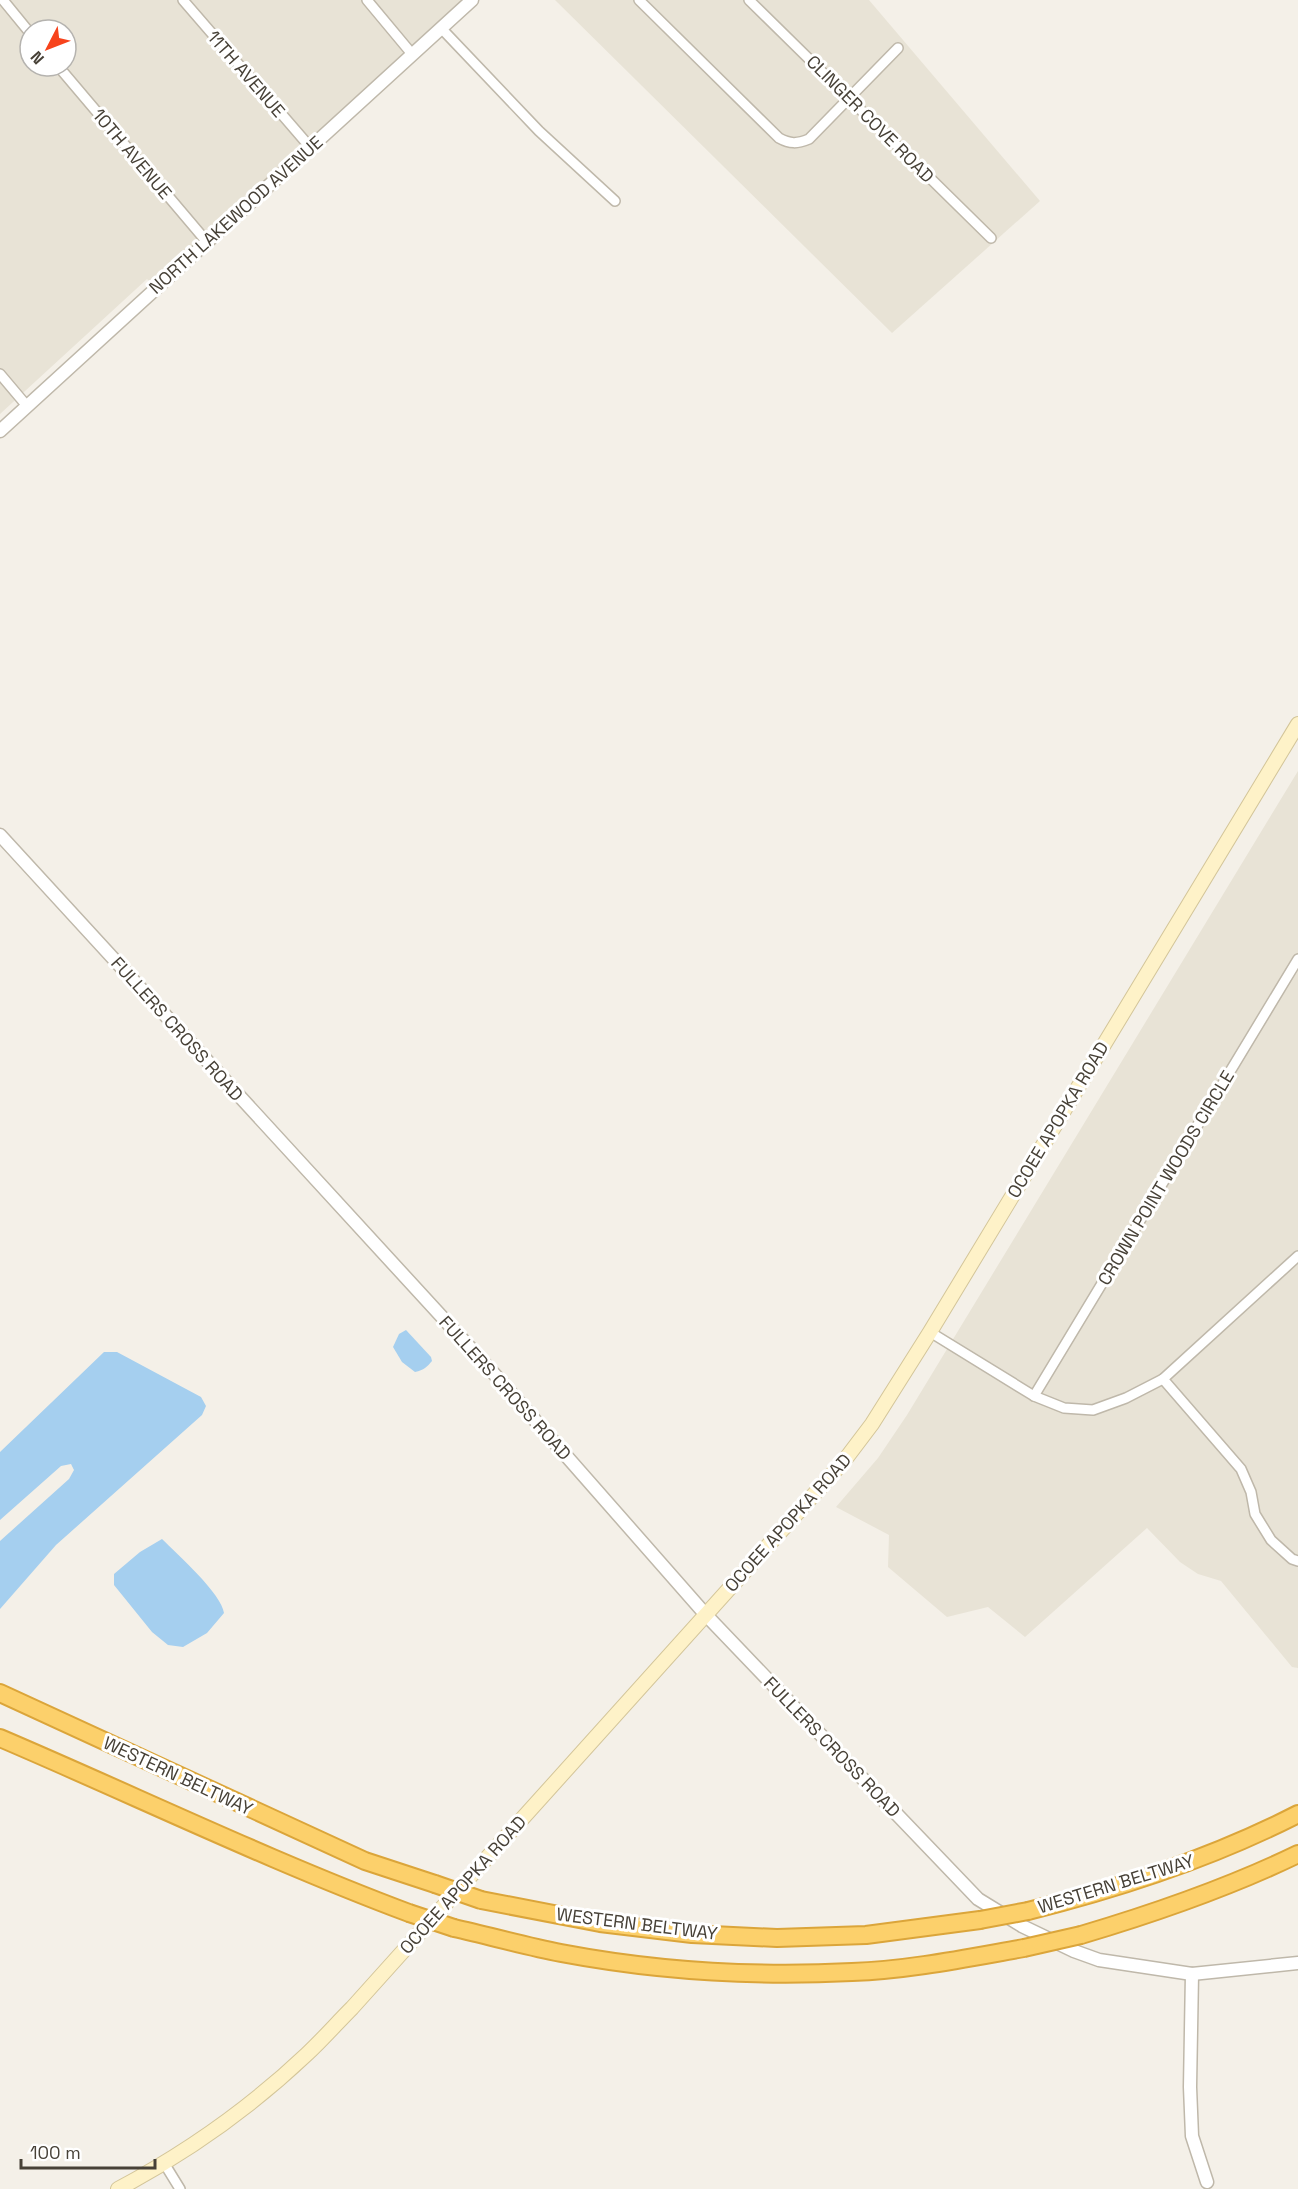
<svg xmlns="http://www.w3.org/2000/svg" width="1298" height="2189" viewBox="0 0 1298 2189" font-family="'Space Grotesk',sans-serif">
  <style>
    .residential { fill: #e8e3d6; fill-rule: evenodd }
    .water { fill: #a5cfef }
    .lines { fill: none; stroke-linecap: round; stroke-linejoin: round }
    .minor-casing { stroke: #bfb8aa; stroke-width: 12 }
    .tertiary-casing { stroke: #bfb8aa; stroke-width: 15 }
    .secondary-casing { stroke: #d3c599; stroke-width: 16 }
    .motorway-casing { stroke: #dba53a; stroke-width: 20 }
    .minor { stroke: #fff; stroke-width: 9 }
    .tertiary { stroke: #fff; stroke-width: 12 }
    .secondary { stroke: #fef2c8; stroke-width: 14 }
    .motorway { stroke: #fcd06b; stroke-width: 16 }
    .motorway-bridge-casing { stroke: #dba53a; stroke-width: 20; stroke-linecap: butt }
    .motorway-bridge { stroke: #fcd06b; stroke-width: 16 }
    .labels { text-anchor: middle; stroke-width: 6; stroke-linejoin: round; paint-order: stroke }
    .street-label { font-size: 18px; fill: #474137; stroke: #fff }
  </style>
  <rect width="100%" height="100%" fill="#f4f0e8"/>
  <g class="residential">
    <path d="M0,0h470l-314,288 -9,-9 -147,135zM30,30h36v36h-36z"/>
    <polygon points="555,0 869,0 1040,201 892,333"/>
    <polygon points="1298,771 1298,1668 1292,1667 1221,1581 1198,1574 1180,1562 1147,1528 1025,1637 988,1607 947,1617 888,1567 889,1535 836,1507 878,1458 907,1415"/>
  </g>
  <g class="water">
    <path d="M406,1330l25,27 1,4c-5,6 -8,9 -17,11l-13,-10 -9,-15 6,-13z"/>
    <polygon points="104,1352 117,1352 201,1397 206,1406 202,1415 56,1545 0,1609 0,1541 69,1479 74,1470 71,1464 61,1466 0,1520 0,1452"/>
    <path d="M162,1539c15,15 60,55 62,74l-17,20 -24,14 -15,-2 -16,-13 -38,-47v-11l26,-22z"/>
  </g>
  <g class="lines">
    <defs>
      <g id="minor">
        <polyline points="3,0 30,33"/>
        <polyline points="183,0 310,147"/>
        <polyline points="367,0 412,54"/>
        <path d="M639,0l140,138c11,6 18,6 30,1l89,-91"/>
        <polyline points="749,0 991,238"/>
        <polyline points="441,28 539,131 615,201"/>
        <polyline points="58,66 207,242"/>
        <polyline points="0,374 27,406"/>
        <polyline points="930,1332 1034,1396 1064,1408 1093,1410 1126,1398 1163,1379 1298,1256"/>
        <polyline points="1163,1379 1241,1469 1251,1492 1255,1514 1271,1540 1292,1559 1298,1561"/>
        <polyline points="1034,1396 1298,959"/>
        <polyline points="164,2163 180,2189"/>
      </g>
      <g id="tertiary">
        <polyline points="0,431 472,0"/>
        <polyline points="0,835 497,1377 706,1615 978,1899 1022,1926 1074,1951 1099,1960 1192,1974 1298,1963"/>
        <polyline points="1192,1974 1190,2087 1192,2136 1207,2182"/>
      </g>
      <path id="secondary" d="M118,2189c68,-36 133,-82 189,-135 16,-15 30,-31 45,-46l492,-547 28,-37 58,-92 368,-608"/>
      <g id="motorway">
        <polyline points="0,1693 365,1861 435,1884"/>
        <path d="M0,1738c136,58 270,123 409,175"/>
        <polyline points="481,1900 600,1923 692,1934 777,1938 866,1935 980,1920"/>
        <path d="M1028,1911c93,-23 184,-53 270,-97"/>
        <path d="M454,1928c36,8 71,18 107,25 95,18 194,24 291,19 57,-2 115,-14 172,-24"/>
        <path d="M1081,1935c74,-22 147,-47 217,-81"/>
      </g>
    </defs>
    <use href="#minor" class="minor-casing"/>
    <use href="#tertiary" class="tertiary-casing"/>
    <use href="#secondary" class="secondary-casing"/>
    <use href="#motorway" class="motorway-casing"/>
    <use href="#minor" class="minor"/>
    <use href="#tertiary" class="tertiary"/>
    <use href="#secondary" class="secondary"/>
    <use href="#motorway" class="motorway"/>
    <defs>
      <g id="motorway-bridge">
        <polyline points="435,1884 481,1900"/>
        <polyline points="409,1913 454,1928"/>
        <polyline points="980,1920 1028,1911"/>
        <polyline points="1024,1948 1081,1935"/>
      </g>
    </defs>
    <use href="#motorway-bridge" class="motorway-bridge-casing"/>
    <use href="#motorway-bridge" class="motorway-bridge"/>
  </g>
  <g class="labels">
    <g class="street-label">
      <text transform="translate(246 74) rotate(49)" y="6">11TH AVENUE</text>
      <text transform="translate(870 119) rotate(45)" y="6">CLINGER COVE ROAD</text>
      <text transform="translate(132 154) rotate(50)" y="6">10TH AVENUE</text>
      <text transform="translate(236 215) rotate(-42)" y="6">NORTH LAKEWOOD AVENUE</text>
      <text transform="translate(177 1029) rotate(48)" y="6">FULLERS CROSS ROAD</text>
      <text transform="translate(1058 1120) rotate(-59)" y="6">OCOEE APOPKA ROAD</text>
      <text transform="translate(1166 1178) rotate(-59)" y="6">CROWN POINT WOODS CIRCLE</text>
      <text transform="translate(505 1388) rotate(48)" y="6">FULLERS CROSS ROAD</text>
      <text transform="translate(788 1523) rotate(-48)" y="6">OCOEE APOPKA ROAD</text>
      <text transform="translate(832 1747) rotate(46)" y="6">FULLERS CROSS ROAD</text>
      <text transform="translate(178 1776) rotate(25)" y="6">WESTERN BELTWAY</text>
      <text transform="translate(1116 1884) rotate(-17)" y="6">WESTERN BELTWAY</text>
      <text transform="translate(463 1885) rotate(-48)" y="6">OCOEE APOPKA ROAD</text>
      <text transform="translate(637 1924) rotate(7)" y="6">WESTERN BELTWAY</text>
    </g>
  </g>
  <g transform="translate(48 48) rotate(228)"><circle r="28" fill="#ffffff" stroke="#b5b3af" stroke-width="1.5"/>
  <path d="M0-4.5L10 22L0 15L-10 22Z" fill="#f7431c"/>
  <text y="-9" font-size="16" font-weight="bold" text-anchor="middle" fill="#474137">N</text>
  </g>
  <path d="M21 2159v9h134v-9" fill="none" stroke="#474137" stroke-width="3"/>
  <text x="30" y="2159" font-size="18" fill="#474137" stroke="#ffffff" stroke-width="4.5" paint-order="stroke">100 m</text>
</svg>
